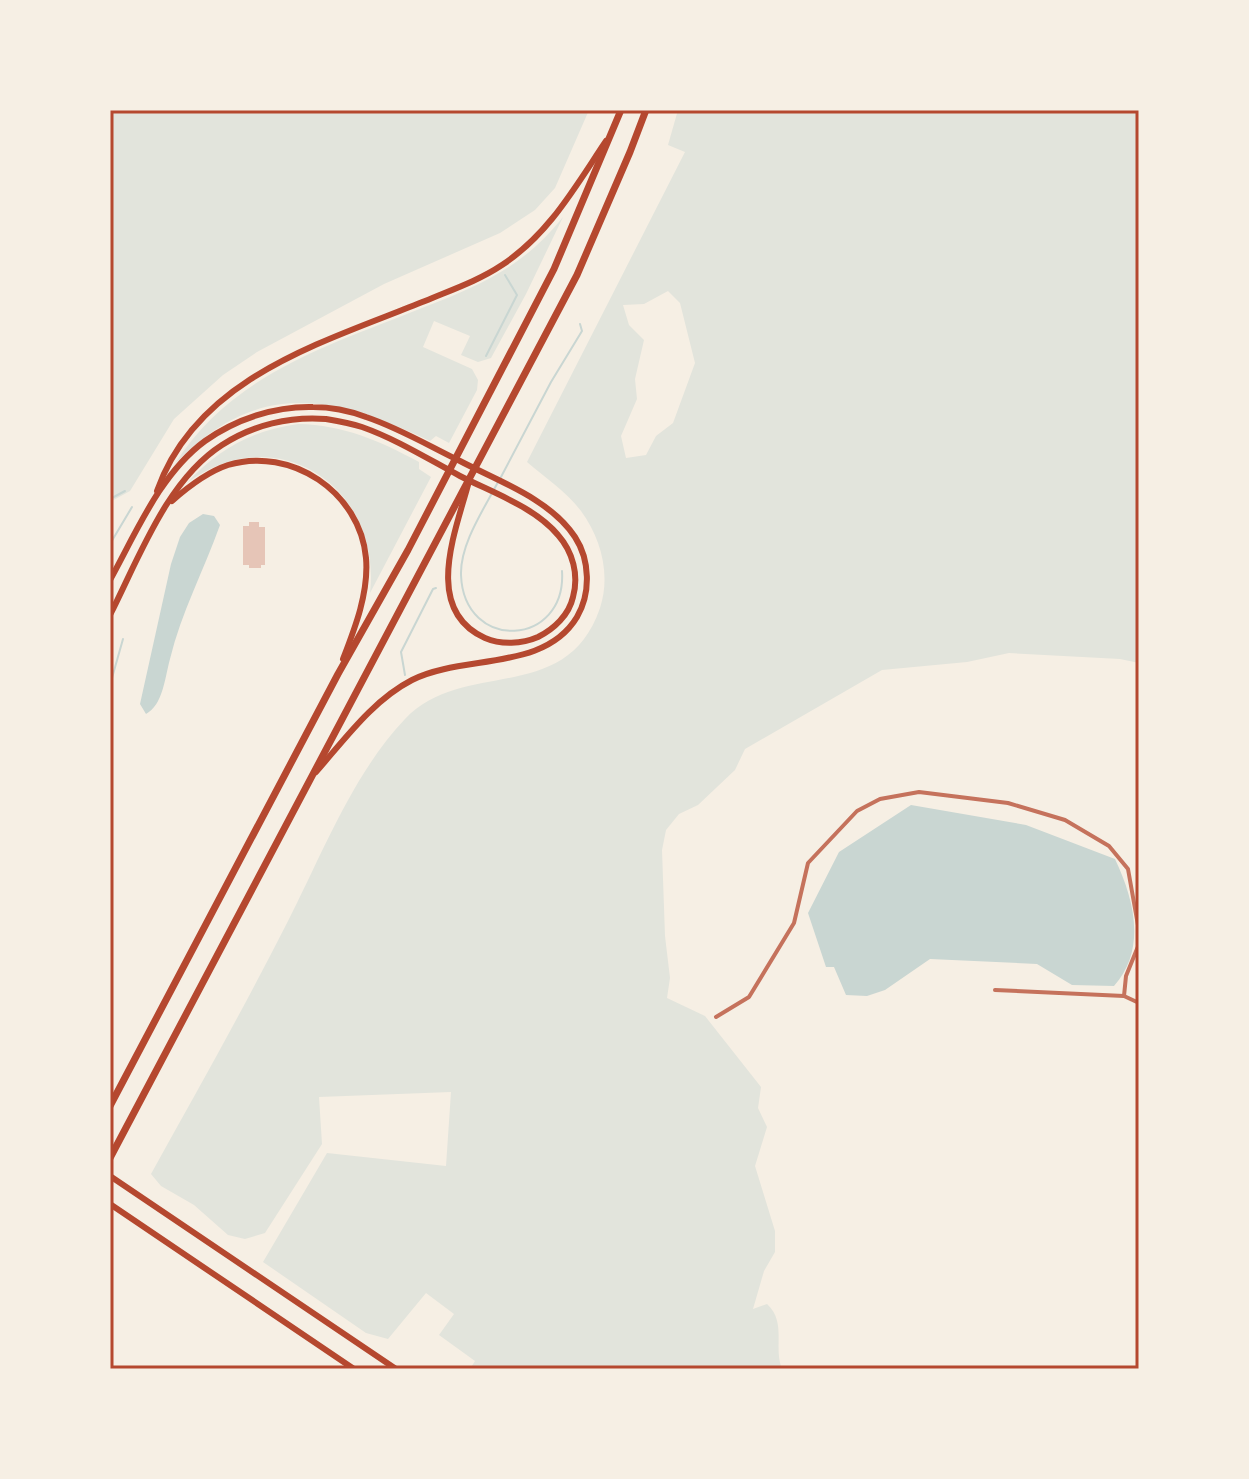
<svg xmlns="http://www.w3.org/2000/svg" width="1249" height="1479" viewBox="0 0 1249 1479" font-family="Literata,serif">
  <style>
    .green { fill: #e2e4dc; fill-rule: evenodd }
    .water { fill: #c9d6d2 }
    .lines { fill: none; stroke-linecap: round; stroke-linejoin: round }
    .stream { stroke: #c9d6d2; stroke-width: 2 }
    .building { fill: #e6c5b7 }
    .minor { stroke: #c5725c; stroke-width: 4 }
    .primary { stroke: #b5482f; stroke-width: 6 }
    .motorway { stroke: #b5482f; stroke-width: 7 }
    .neatline { fill: none; stroke: #b5482f; stroke-width: 3 }
  </style>
  <rect width="100%" height="100%" fill="#f6efe4"/>
  <g class="green">
    <polygon points="110,110 589,110 555,188 535,210 500,233 384,284 257,352 223,375 174,419 130,491 110,502"/>
    <path d="M678,110h461v553l-19,-4 -111,-6 -42,9 -85,8 -137,79 -10,21 -37,35 -19,9 -13,16 -4,20 3,86 5,42 -3,20 38,18 56,71 -3,21 9,19 -12,39 20,65v21l-11,19 -11,38 14,-5c20,18 6,44 15,65h-312l5,-8 -36,-26 15,-21 -28,-21 -38,46 -22,-6 -103,-71 64,-109 119,13 5,-74 -132,5 3,47 -57,89 -20,6 -17,-4 -34,-30 -33,-19 -10,-12c46,-83 93,-166 136,-251 35,-68 65,-148 118,-204 59,-62 161,-12 195,-111 11,-33 1,-70 -19,-97 -14,-19 -37,-34 -54,-49l158,-310 -17,-7zM668,291l12,12 15,60 -22,60 -17,13 -10,19 -20,3 -5,-22 16,-37 -2,-20 9,-39 -15,-15 -6,-20 21,-1z"/>
    <path d="M563,217l-37,77 -35,64 -13,4 -17,-7 9,-19 -36,-15 -11,26 49,22 6,11 -1,10 -28,53 -13,-7 -6,5c-99,-46 -172,-63 -256,24 59,-93 157,-120 253,-159 56,-22 97,-40 136,-89z"/>
    <path d="M298,424c46,1 82,17 121,38v7l12,8 -61,116c12,-106 -94,-177 -183,-110 31,-34 66,-53 111,-59z"/>
  </g>
  <g class="water">
    <path d="M203,514l11,2 6,9c-16,45 -39,88 -50,134 -5,18 -7,46 -24,55l-6,-10 31,-140 9,-27 9,-14z"/>
    <path d="M911,805l115,20 89,34c19,40 32,90 -1,127l-42,-1 -35,-21 -107,-5 -45,31 -18,6 -21,-1 -12,-28h-8l-18,-54 31,-61z"/>
  </g>
  <g class="lines">
    <g class="stream">
      <polyline points="486,356 517,295 505,275"/>
      <polyline points="501,477 551,382 582,331 580,324"/>
      <path d="M498,482c-14,27 -38,62 -37,93 3,78 106,72 101,-4"/>
      <polyline points="110,499 125,491"/>
      <polyline points="110,544 132,507"/>
      <polyline points="405,675 401,652 433,589 436,588"/>
      <polyline points="110,685 123,639"/>
    </g>
  </g>
  <polygon class="building" points="249,522 259,522 259,527 265,527 265,565 261,565 261,568 249,568 249,565 243,565 243,526 249,526"/>
  <g class="lines">
    <g class="minor">
      <polyline points="995,990 1124,996 1139,1003"/>
      <polyline points="1124,996 1126,976 1139,944"/>
      <polyline points="716,1017 749,997 794,923 808,863 857,811 880,799 919,792 1008,803 1065,820 1109,846 1128,869 1139,931"/>
    </g>
    <g class="primary">
      <path d="M157,491c40,-114 167,-149 268,-190 26,-11 53,-20 77,-36 47,-31 73,-78 104,-124"/>
      <path d="M172,501c17,-15 35,-29 56,-36 63,-19 132,27 138,93 3,34 -11,70 -23,101"/>
      <path d="M110,580c26,-47 50,-106 95,-139 31,-22 70,-35 108,-34 18,0 37,4 53,10 33,11 63,29 94,44 38,20 90,38 115,76 15,23 16,56 2,80 -33,55 -114,37 -165,63 -39,20 -67,59 -96,92"/>
      <path d="M110,615c29,-57 57,-135 112,-170 31,-20 68,-29 104,-26 12,2 24,4 36,8 34,12 66,32 98,49 31,16 75,31 98,59 15,17 21,40 15,62 -4,18 -19,32 -35,40 -16,7 -37,8 -53,1 -62,-28 -30,-105 -17,-153"/>
      <polyline points="110,1176 396,1369"/>
      <polyline points="110,1204 354,1369"/>
    </g>
    <g class="motorway">
      <polyline points="110,1106 338,674 408,550 554,269 621,110"/>
      <polyline points="110,1158 577,275 630,152 646,110"/>
    </g>
  </g>
  <rect width="1249" height="1479" fill="none" stroke="#f6efe4" stroke-width="224"/>
  <rect x="112" y="112" width="1025" height="1255" class="neatline"/>
</svg>
